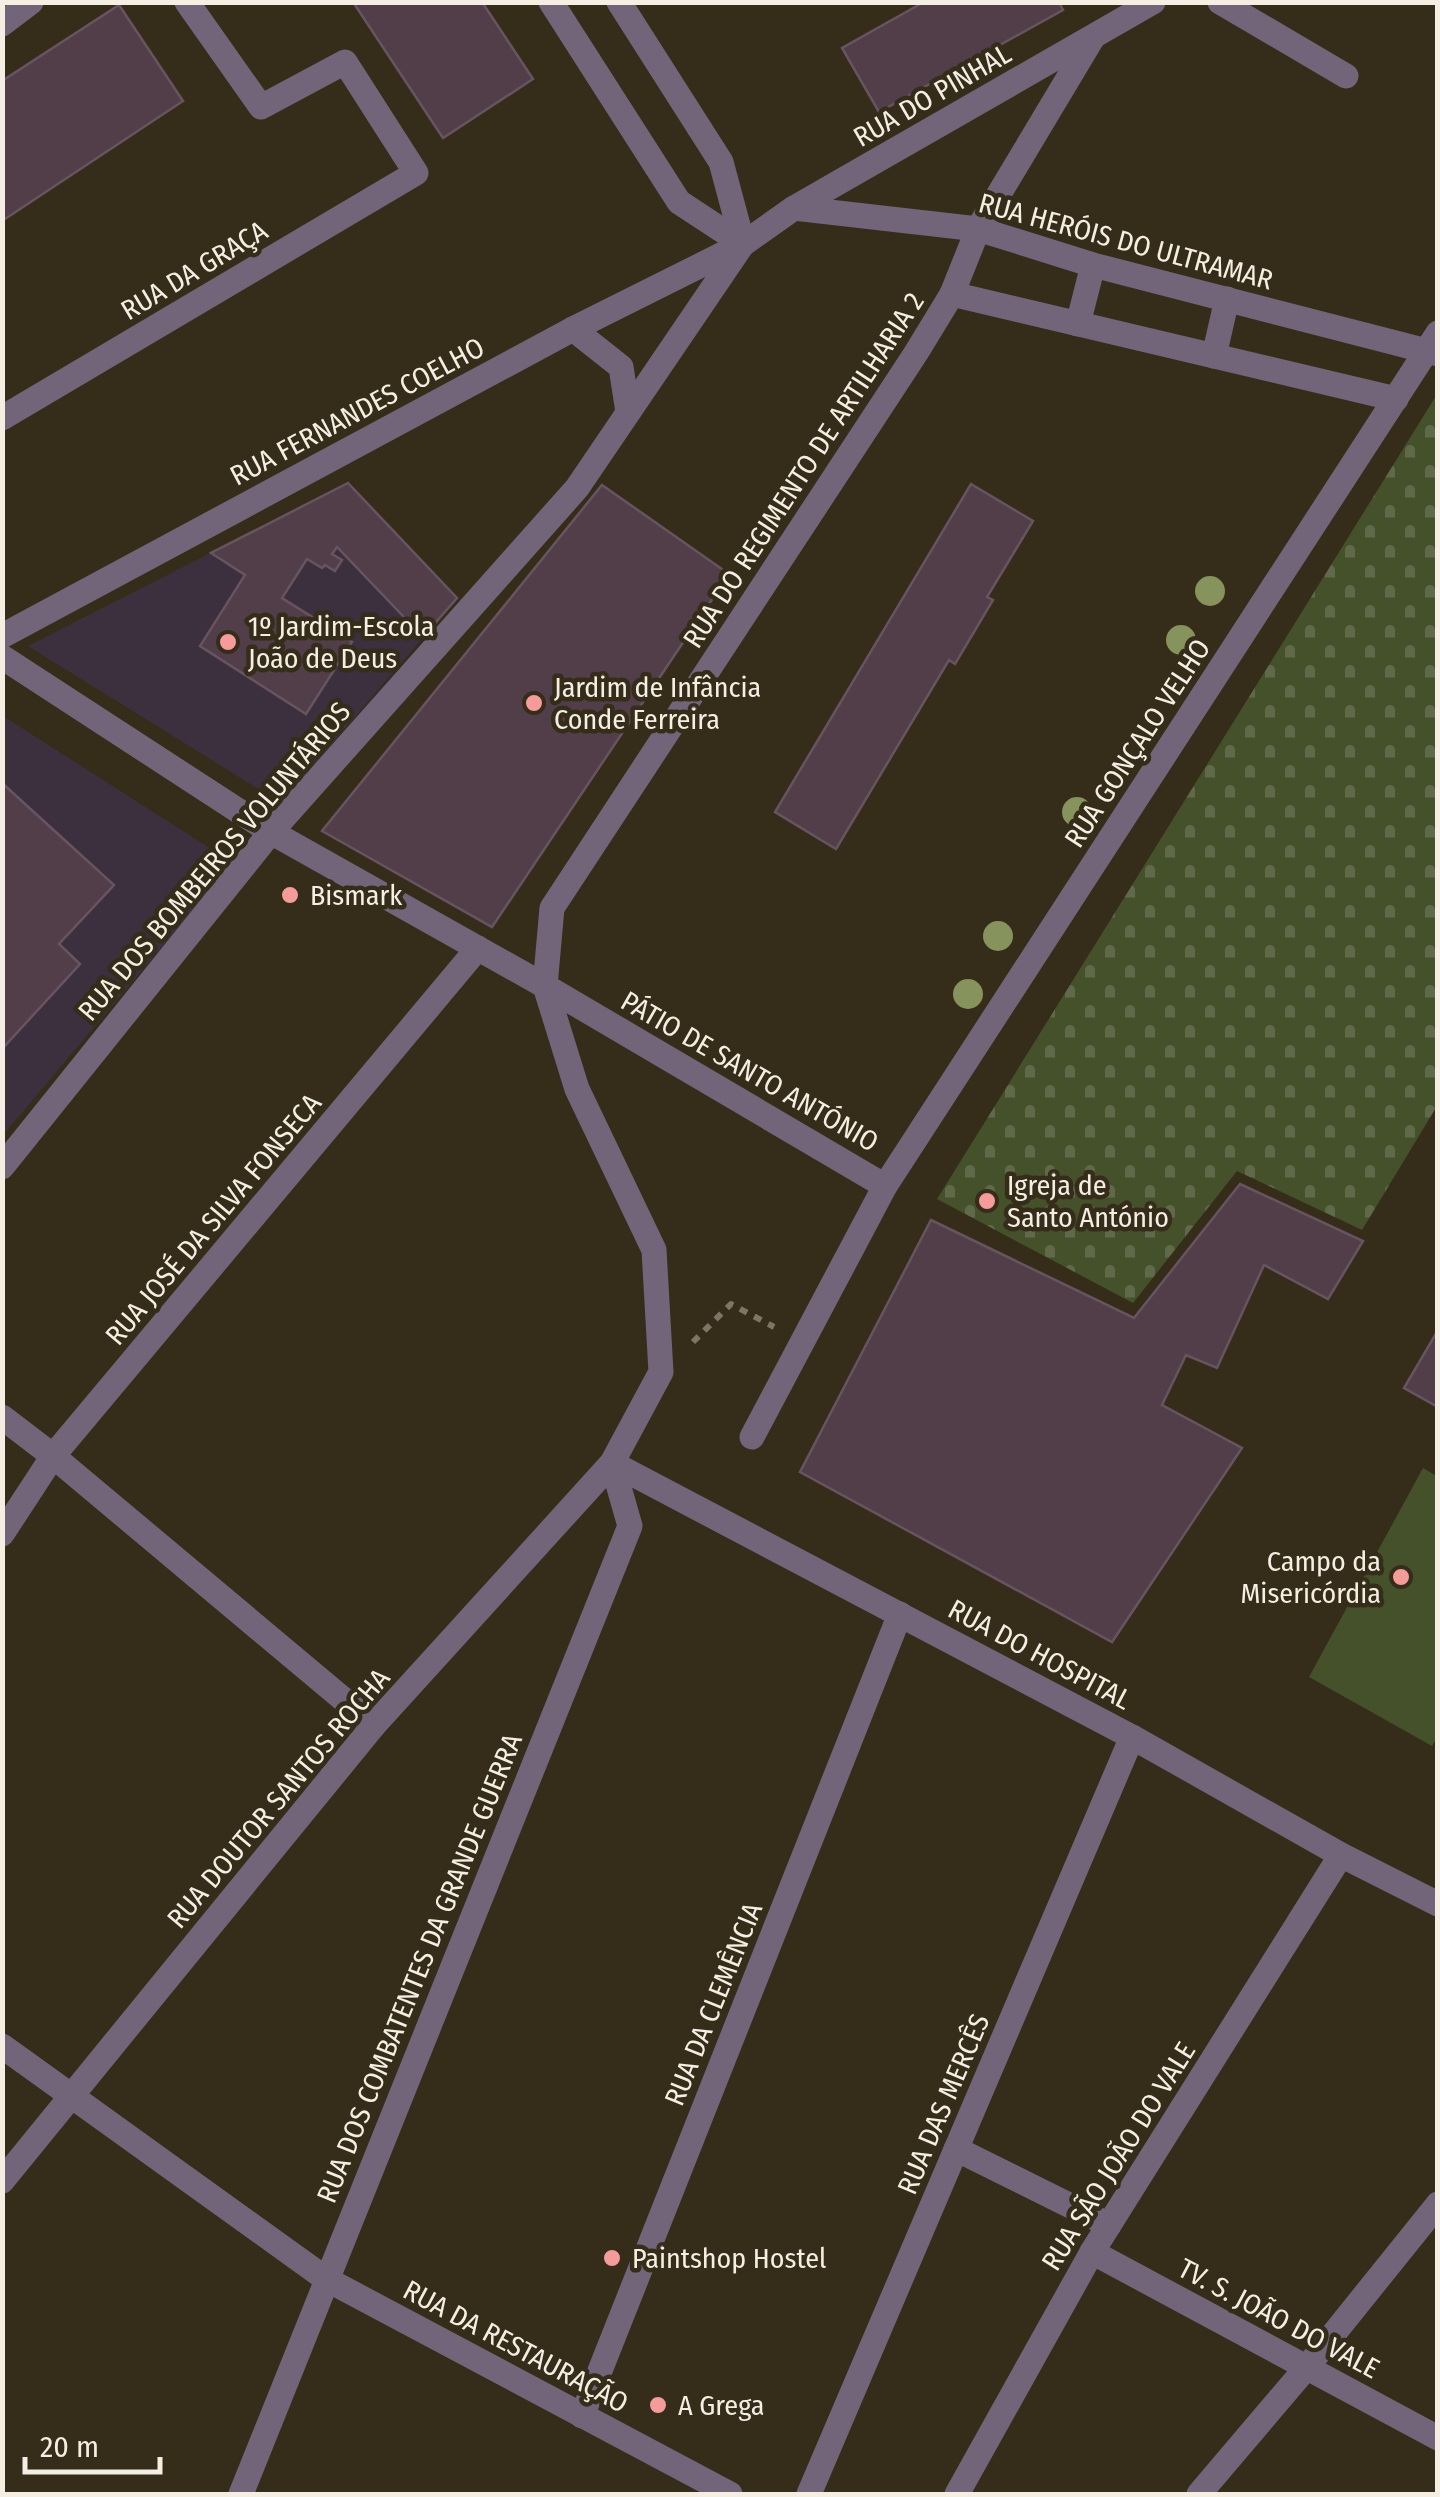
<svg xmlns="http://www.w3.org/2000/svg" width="1440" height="2497" viewBox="0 0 1440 2497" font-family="'Fira Sans Condensed',sans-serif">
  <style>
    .education { fill: #3c303f }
    .cemetery { fill: url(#cemetery-stones) }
    .park { fill: #44512b }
    .building { fill: #513e49; stroke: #685460; stroke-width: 2.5 }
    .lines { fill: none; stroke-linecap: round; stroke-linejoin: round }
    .path { stroke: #7d7565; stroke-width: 6; stroke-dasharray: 8 8; stroke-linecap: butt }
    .street { stroke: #72657a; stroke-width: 25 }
    .tree { fill: #86935d }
    .poi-dot { fill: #f59b9a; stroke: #352d1a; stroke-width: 4 }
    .labels { text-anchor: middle; stroke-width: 9; stroke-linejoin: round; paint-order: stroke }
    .street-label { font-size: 28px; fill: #f4eee3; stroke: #352d1a }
    .poi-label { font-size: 28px; fill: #f4eee3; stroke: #352d1a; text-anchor: start }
  </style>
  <defs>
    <pattern id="cemetery-stones" width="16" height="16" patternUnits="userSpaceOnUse" patternTransform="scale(2.5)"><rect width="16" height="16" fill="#44512b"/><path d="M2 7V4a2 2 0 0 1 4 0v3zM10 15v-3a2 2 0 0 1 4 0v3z" fill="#606a4a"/></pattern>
  </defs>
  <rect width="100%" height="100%" fill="#352d1a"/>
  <g class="education">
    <polygon points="348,483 457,598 281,803 28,646"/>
    <polygon points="3,716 233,863 3,1135"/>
  </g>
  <polygon class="cemetery" points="1436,396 1437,1106 1362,1230 1237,1171 1133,1303 937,1199"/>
  <polygon class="park" points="1423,1468 1438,1477 1438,1736 1432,1746 1309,1677"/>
  <g class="building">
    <polygon points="353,2 482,2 533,79 443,138"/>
    <polygon points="924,2 1059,2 1063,10 879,112 842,48"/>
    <polygon points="119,5 183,101 2,221 2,81"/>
    <polygon points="348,483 457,598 423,637 337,547 332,554 342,560 335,571 325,565 322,568 307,559 282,598 352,642 306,714 200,646 245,575 211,553"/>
    <polygon points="971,484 1033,521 987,597 993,600 955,664 949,660 836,849 775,812"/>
    <polygon points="602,485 729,574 492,927 322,831"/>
    <polygon points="2,783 114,885 59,944 80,964 2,1049"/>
    <polygon points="1240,1184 1363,1241 1328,1299 1264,1265 1217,1368 1186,1355 1162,1405 1242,1448 1112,1642 800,1472 931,1220 1134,1318"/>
    <polygon points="1438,1330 1438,1407 1404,1388"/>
  </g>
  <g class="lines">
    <polyline class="path" points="693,1342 731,1304 774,1327"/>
    <g class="street">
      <polyline points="551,2 679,202 743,244"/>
      <polyline points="619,2 721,162 743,244"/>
      <polyline points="1220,2 1346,76"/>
      <polyline points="2,24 31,2"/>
      <polyline points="794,208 978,229 1093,265 1438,354"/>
      <polyline points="952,294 1396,399"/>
      <polyline points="1078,324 1093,265"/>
      <polyline points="573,329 621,367 628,412"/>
      <polyline points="1214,356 1227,299"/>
      <polyline points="2,418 416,173 345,62 261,107 187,2"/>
      <polyline points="2,636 573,329 743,244 794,208 1153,2"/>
      <polyline points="2,657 271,832 545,986 577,1089 654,1250 661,1372 612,1463 374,1725 2,2181"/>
      <polyline points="2,1167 271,832 577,488 740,248"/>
      <polyline points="885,1186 1438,333"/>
      <polyline points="2,1417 53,1456 374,1725"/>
      <polyline points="752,1437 885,1186 545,986 552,908 916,353 952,294 978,229 1093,37"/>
      <polyline points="612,1463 1132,1737 1341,1855 1438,1904"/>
      <polyline points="2,1534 53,1456 478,948"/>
      <polyline points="2,2046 326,2279 730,2494"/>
      <polyline points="956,2149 1109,2225"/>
      <polyline points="1092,2252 1438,2438"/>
      <polyline points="582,2416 900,1614"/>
      <polyline points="241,2494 630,1526 612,1463"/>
      <polyline points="809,2494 1132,1737"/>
      <polyline points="957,2494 1092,2252 1341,1855"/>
      <polyline points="1199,2494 1307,2367 1438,2204"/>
    </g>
  </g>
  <g class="tree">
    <circle cx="1210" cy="591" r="15"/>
    <circle cx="1181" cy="640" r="15"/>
    <circle cx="1077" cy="812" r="15"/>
    <circle cx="998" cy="936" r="15"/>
    <circle cx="968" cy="994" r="15"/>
  </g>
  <g class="poi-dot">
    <circle cx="228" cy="642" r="10"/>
    <circle cx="534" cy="703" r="10"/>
    <circle cx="290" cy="895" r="10"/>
    <circle cx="987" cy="1201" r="10"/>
    <circle cx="1401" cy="1577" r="10"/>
    <circle cx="612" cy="2258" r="10"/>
    <circle cx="658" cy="2405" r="10"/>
  </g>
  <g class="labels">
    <g class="street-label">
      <text transform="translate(932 95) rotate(-30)" y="10">RUA DO PINHAL</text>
      <text transform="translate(1126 241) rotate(15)" y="10">RUA HERÓIS DO ULTRAMAR</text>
      <text transform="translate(194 270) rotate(-31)" y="10">RUA DA GRAÇA</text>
      <text transform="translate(357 411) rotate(-28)" y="10">RUA FERNANDES COELHO</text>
      <text transform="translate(803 470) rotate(-57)" y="10">RUA DO REGIMENTO DE ARTILHARIA 2</text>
      <text transform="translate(1137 743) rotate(-57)" y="10">RUA GONÇALO VELHO</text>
      <text transform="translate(214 861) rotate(-50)" y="10">RUA DOS BOMBEIROS VOLUNTÁRIOS</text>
      <text transform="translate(750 1071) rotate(30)" y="10">PÁTIO DE SANTO ANTÓNIO</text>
      <text transform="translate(213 1219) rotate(-50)" y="10">RUA JOSÉ DA SILVA FONSECA</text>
      <text transform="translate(1040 1654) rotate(28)" y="10">RUA DO HOSPITAL</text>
      <text transform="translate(278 1798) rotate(-50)" y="10">RUA DOUTOR SANTOS ROCHA</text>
      <text transform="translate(419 1968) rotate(-68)" y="10">RUA DOS COMBATENTES DA GRANDE GUERRA</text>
      <text transform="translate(713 2004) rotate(-68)" y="10">RUA DA CLEMÊNCIA</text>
      <text transform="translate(943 2104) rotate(-67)" y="10">RUA DAS MERCÊS</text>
      <text transform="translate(1118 2156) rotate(-58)" y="10">RUA SÃO JOÃO DO VALE</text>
      <text transform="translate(1279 2318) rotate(28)" y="10">TV. S. JOÃO DO VALE</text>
      <text transform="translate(516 2346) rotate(28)" y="10">RUA DA RESTAURAÇÃO</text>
    </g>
    <g class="poi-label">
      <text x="248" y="636">1º Jardim-Escola<tspan x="248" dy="32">João de Deus</tspan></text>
      <text x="554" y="697">Jardim de Infância<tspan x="554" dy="32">Conde Ferreira</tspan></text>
      <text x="310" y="905">Bismark</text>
      <text x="1007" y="1195">Igreja de<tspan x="1007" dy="32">Santo António</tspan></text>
      <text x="1381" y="1571" text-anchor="end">Campo da<tspan x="1381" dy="32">Misericórdia</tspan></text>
      <text x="632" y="2268">Paintshop Hostel</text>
      <text x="678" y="2415">A Grega</text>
    </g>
  </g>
  <rect width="1440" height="2497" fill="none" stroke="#f4eee3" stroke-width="10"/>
  <path d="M25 2457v15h135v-15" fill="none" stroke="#f4eee3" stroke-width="5"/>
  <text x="40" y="2457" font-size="30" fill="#f4eee3" stroke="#352d1a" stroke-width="8" paint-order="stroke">20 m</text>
</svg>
